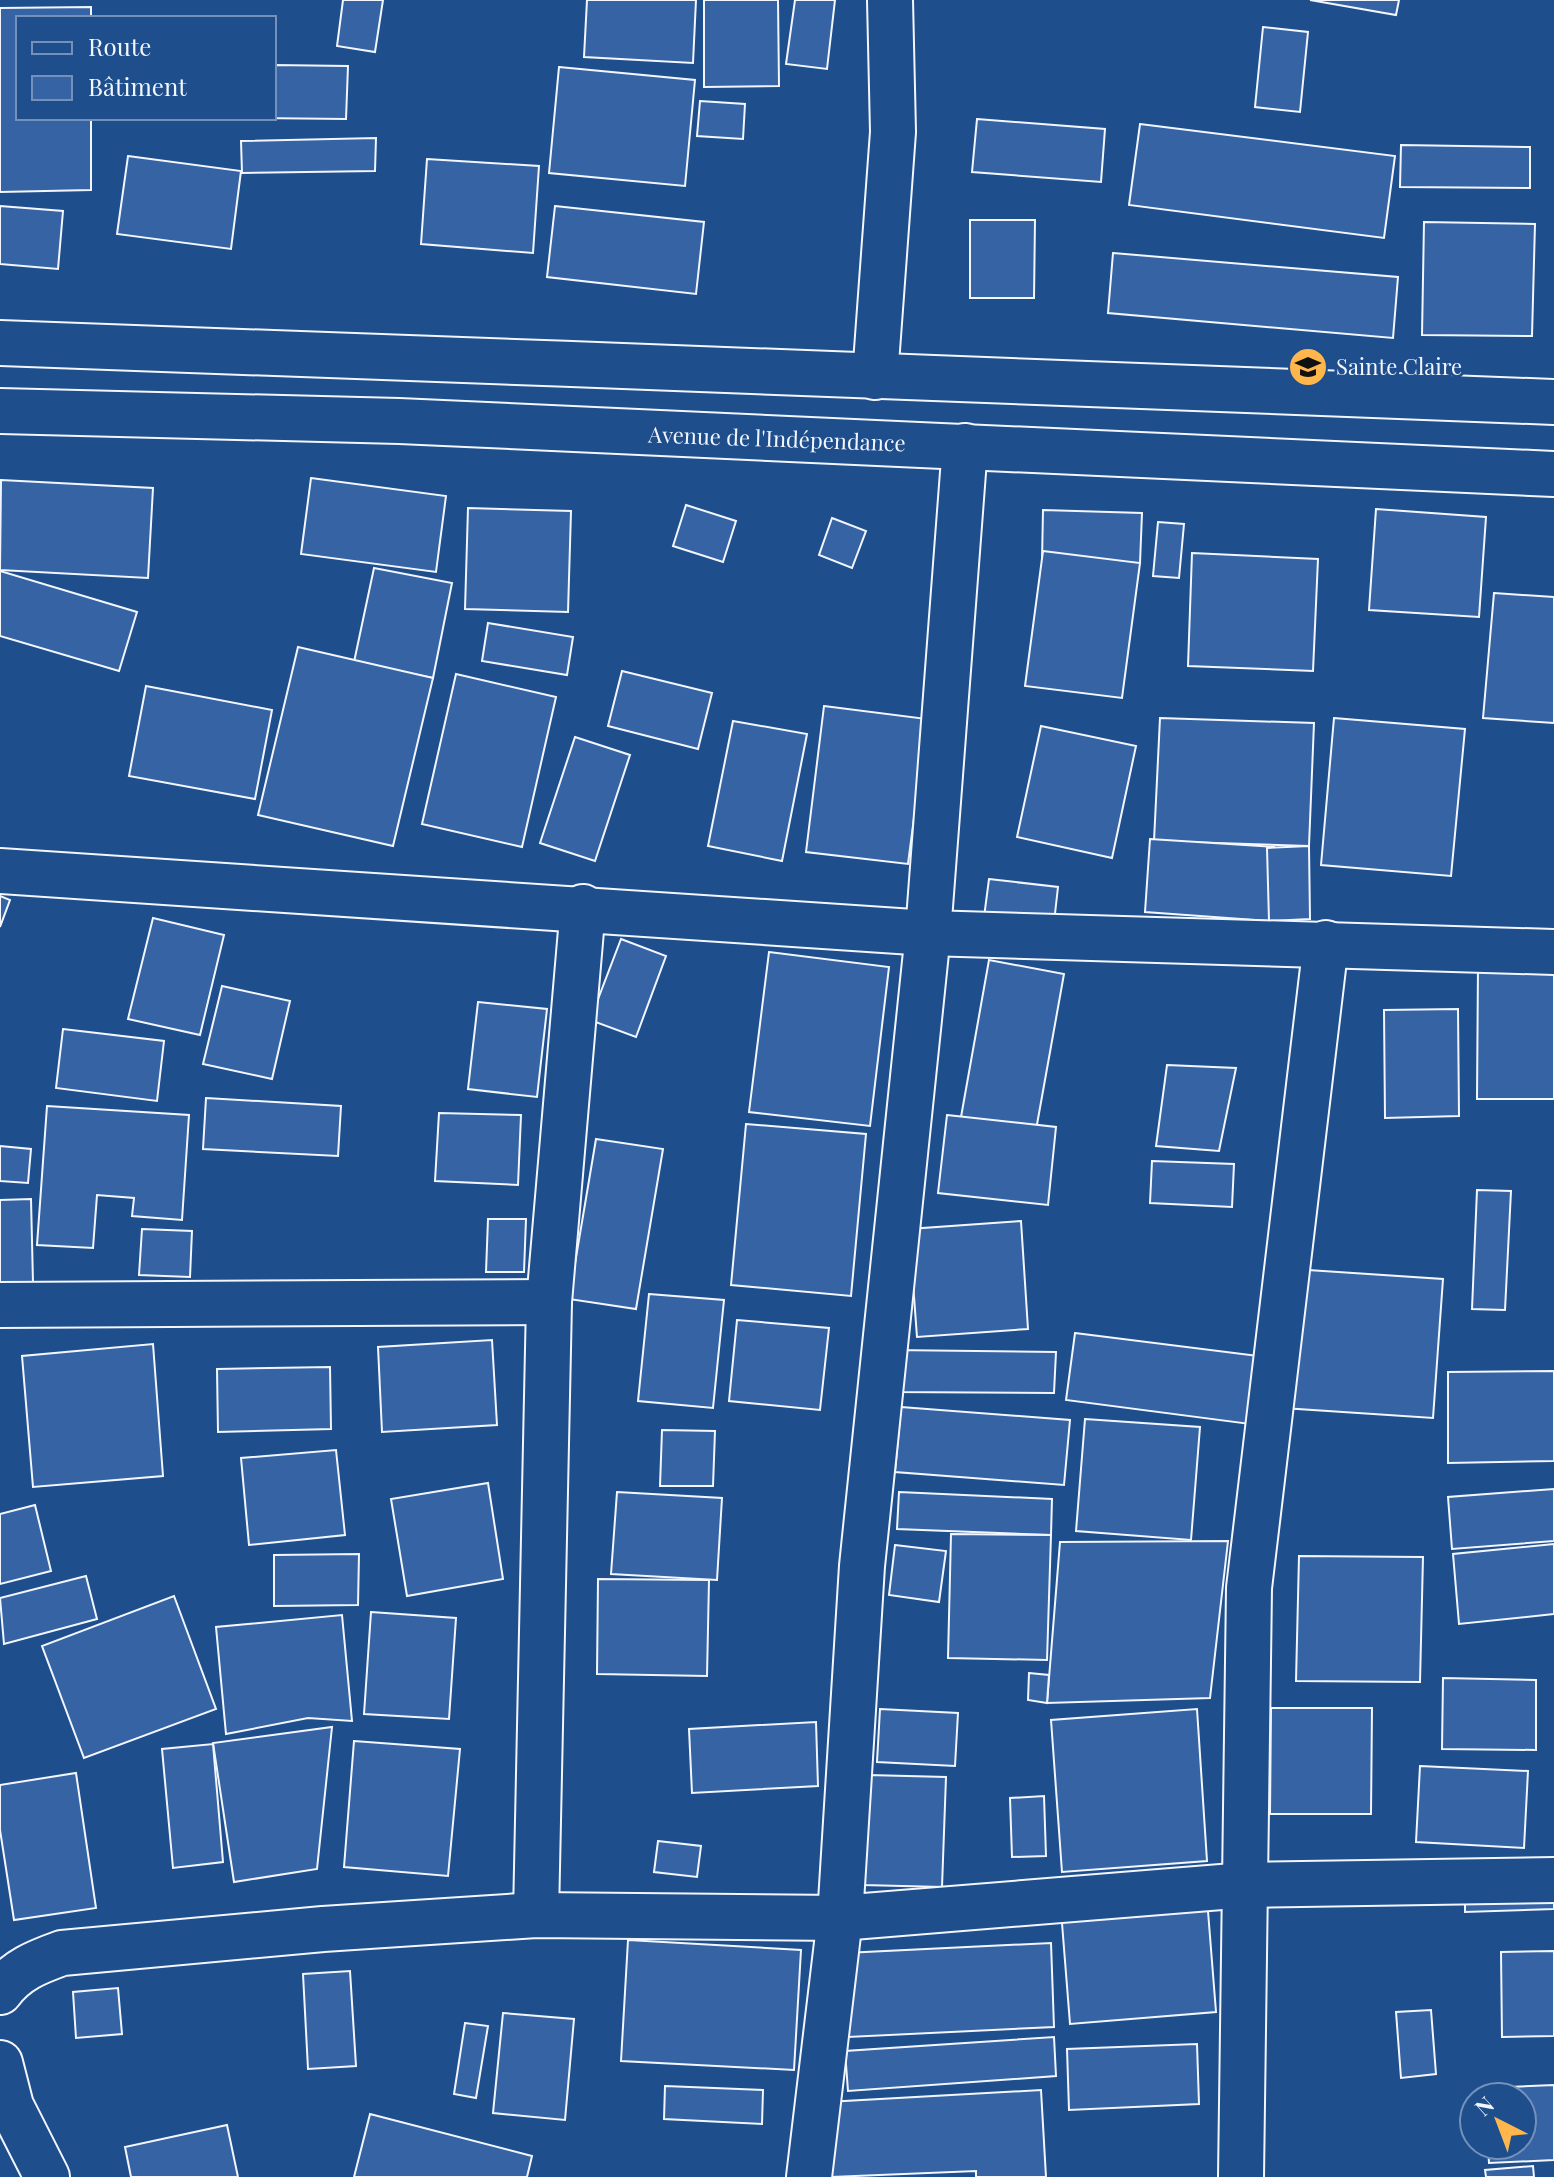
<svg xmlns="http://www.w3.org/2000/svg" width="1554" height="2177" viewBox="0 0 1554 2177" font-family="'Playfair Display',serif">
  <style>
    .building { fill: #3563a3; stroke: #f2f6ff; stroke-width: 2 }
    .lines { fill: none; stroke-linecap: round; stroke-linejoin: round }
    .minor-casing { stroke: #f2f6ff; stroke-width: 48 }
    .tertiary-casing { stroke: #f2f6ff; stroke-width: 48 }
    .minor { stroke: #1f4e8c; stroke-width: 44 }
    .tertiary { stroke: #1f4e8c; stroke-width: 44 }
    .labels { text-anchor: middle; stroke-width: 6; stroke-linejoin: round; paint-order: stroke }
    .poi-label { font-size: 22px; fill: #f2f6ff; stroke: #1f4e8c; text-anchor: start }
    .street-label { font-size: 22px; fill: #f2f6ff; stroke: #1f4e8c }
  </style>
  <rect width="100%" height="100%" fill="#1f4e8c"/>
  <g class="building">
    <polygon points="343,0 383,0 375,52 337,46"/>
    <polygon points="587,0 696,0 693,63 584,57"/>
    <polygon points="704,0 778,0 779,86 704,87"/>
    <polygon points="795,0 835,0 827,69 786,64"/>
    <polygon points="1310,0 1399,0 1396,15"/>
    <polygon points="91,7 91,18 18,18 18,118 91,118 91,190 0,192 0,8"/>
    <polygon points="1263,27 1308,32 1300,112 1255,107"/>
    <polygon points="274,65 348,66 346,119 255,118 274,118"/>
    <polygon points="559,67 695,80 685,186 549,173"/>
    <polygon points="700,101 745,104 743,139 697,136"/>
    <polygon points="977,119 1105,129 1101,182 972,172"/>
    <polygon points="1140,124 1395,156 1384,238 1129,205"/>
    <polygon points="376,138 375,171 242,173 241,141"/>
    <polygon points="1401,145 1530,147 1530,188 1400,187"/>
    <polygon points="128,156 241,171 231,249 117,234"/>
    <polygon points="427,159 539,166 533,253 421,244"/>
    <polygon points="0,206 63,211 58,269 0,264"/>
    <polygon points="555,206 704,222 696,294 547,277"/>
    <polygon points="970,220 1035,220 1034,298 970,298"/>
    <polygon points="1424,222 1535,224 1532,336 1422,335"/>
    <polygon points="1113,253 1398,277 1393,338 1108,313"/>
    <polygon points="311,478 446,496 436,572 301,554"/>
    <polygon points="1,480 153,488 148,578 0,570"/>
    <polygon points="686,505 736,521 723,562 673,546"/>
    <polygon points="468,508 571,511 568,612 465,609"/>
    <polygon points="1376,509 1486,517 1479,617 1369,610"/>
    <polygon points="1043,510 1142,513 1140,563 1042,561"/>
    <polygon points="832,518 866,531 852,568 819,555"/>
    <polygon points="1158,522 1184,524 1179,578 1153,576"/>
    <polygon points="1043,551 1140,563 1122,698 1025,686"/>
    <polygon points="1192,553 1318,559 1313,671 1188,666"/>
    <polygon points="374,568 452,583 433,678 354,662"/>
    <polygon points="0,571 137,612 119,671 0,636"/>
    <polygon points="1494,593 1554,597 1554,723 1483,718"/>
    <polygon points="488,623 573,637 567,675 482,661"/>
    <polygon points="298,647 433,678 393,846 258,815"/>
    <polygon points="622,671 712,693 698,749 608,726"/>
    <polygon points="456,674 556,697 522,847 422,824"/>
    <polygon points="146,686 272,710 255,799 129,776"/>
    <polygon points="824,706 927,719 908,864 806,852"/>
    <polygon points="1160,718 1314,723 1309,846 1154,841"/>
    <polygon points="1334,718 1465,729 1451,876 1321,865"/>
    <polygon points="733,721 807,734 782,861 708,846"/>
    <polygon points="1041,726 1136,746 1112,858 1017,837"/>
    <polygon points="575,737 630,755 595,861 540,843"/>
    <polygon points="1150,839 1274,847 1269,921 1145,912"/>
    <polygon points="1309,846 1310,919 1269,921 1267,848"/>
    <polygon points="989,879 1058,887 1051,949 981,940"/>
    <polygon points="0,896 10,900 0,927"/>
    <polygon points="153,918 224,935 200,1035 128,1019"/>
    <polygon points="621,939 666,956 636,1037 590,1020"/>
    <polygon points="769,952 889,967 870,1126 749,1112"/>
    <polygon points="989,960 1064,974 1036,1130 961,1117"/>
    <polygon points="1478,966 1554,966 1554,1099 1477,1099"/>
    <polygon points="222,986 290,1001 272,1079 203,1064"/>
    <polygon points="478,1002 547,1009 537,1097 468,1089"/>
    <polygon points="1458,1009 1459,1116 1385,1118 1384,1010"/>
    <polygon points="63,1029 164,1041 157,1101 56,1088"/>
    <polygon points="1167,1065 1236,1068 1219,1151 1156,1146"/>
    <polygon points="206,1098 341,1106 338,1156 203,1149"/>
    <polygon points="47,1106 189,1115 182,1220 132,1216 134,1198 97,1195 93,1248 37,1245"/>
    <polygon points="439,1113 521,1115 518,1185 435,1181"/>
    <polygon points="947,1115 1056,1127 1048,1205 938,1193"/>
    <polygon points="746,1124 866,1134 851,1296 731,1285"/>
    <polygon points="596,1139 663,1149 636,1309 569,1299"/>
    <polygon points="0,1146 31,1149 28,1183 0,1181"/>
    <polygon points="1152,1161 1234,1164 1232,1207 1150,1203"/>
    <polygon points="1477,1190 1511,1191 1505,1310 1472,1309"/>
    <polygon points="31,1199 33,1283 0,1284 0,1200"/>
    <polygon points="488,1219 526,1219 524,1272 486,1272"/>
    <polygon points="1021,1221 1028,1329 917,1337 909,1229"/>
    <polygon points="142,1229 192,1231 190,1277 139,1275"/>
    <polygon points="1293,1269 1443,1279 1433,1418 1283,1408"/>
    <polygon points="649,1294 724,1300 713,1408 638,1401"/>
    <polygon points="737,1320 829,1328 820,1410 729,1401"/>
    <polygon points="1075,1333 1274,1358 1265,1426 1066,1400"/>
    <polygon points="492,1340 497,1425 382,1432 378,1347"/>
    <polygon points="153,1344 163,1476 33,1487 22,1356"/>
    <polygon points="891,1350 1056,1352 1054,1393 890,1392"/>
    <polygon points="330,1367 331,1429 218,1432 217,1369"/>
    <polygon points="1554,1371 1554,1461 1448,1463 1448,1372"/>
    <polygon points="901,1407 1070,1420 1064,1485 895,1472"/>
    <polygon points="1085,1419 1200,1427 1191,1540 1076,1531"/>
    <polygon points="662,1430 715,1431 713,1486 660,1486"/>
    <polygon points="336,1450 345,1535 249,1545 241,1458"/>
    <polygon points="488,1483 503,1579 407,1596 391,1499"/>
    <polygon points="1554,1489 1554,1541 1452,1549 1448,1497"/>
    <polygon points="617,1492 722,1498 717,1580 611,1574"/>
    <polygon points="899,1492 1052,1499 1051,1535 897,1529"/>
    <polygon points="35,1505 51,1571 0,1584 0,1514"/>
    <polygon points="951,1534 1051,1535 1047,1660 948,1658"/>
    <polygon points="1228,1541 1210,1698 1047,1703 1060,1542"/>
    <polygon points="1554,1544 1554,1614 1459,1624 1453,1554"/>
    <polygon points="895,1545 946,1551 939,1602 889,1595"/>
    <polygon points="359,1554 358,1605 274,1606 274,1555"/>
    <polygon points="1299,1556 1423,1557 1420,1682 1296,1681"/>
    <polygon points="86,1576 97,1619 4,1644 0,1598"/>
    <polygon points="598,1579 709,1580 707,1676 597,1674"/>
    <polygon points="174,1596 216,1709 84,1758 42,1646"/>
    <polygon points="371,1612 456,1618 449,1719 364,1714"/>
    <polygon points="342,1615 352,1721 308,1718 226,1734 216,1627"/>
    <polygon points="1029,1673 1049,1675 1047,1703 1028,1700"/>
    <polygon points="1443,1678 1536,1680 1536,1750 1442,1749"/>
    <polygon points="1271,1708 1372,1708 1371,1814 1270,1814"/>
    <polygon points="880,1709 958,1713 955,1766 877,1762"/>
    <polygon points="1197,1709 1207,1861 1062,1872 1051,1720"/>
    <polygon points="816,1722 818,1786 692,1793 689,1729"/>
    <polygon points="332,1727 317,1869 234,1882 213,1743"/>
    <polygon points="354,1741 460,1749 448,1876 344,1867"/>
    <polygon points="213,1744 223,1862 173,1868 162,1749"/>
    <polygon points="1420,1766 1528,1771 1524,1848 1416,1842"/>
    <polygon points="76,1773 96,1908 14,1920 0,1830 0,1785"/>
    <polygon points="868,1775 946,1777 942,1887 863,1885"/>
    <polygon points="1044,1796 1046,1856 1012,1857 1010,1798"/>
    <polygon points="658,1841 701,1846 697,1877 654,1872"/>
    <polygon points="1554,1877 1554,1909 1465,1912 1465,1880"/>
    <polygon points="1206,1886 1216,2012 1070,2024 1060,1898"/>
    <polygon points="628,1940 801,1950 794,2070 621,2061"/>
    <polygon points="1051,1943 1054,2027 848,2037 845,1953"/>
    <polygon points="1554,1951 1554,2036 1502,2037 1501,1952"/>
    <polygon points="350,1971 356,2066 308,2069 303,1974"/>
    <polygon points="118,1988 122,2034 76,2038 73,1992"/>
    <polygon points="1431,2010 1436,2074 1401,2078 1396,2012"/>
    <polygon points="503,2013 574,2019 565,2120 493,2113"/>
    <polygon points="465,2023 488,2026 476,2098 454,2094"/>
    <polygon points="1054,2037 1056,2076 848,2091 845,2051"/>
    <polygon points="1197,2044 1199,2104 1069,2110 1067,2049"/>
    <polygon points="1554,2085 1554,2160 1489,2163 1488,2145 1522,2145 1522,2097 1486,2097 1486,2088"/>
    <polygon points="665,2086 763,2090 762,2124 664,2119"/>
    <polygon points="1041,2090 1046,2177 976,2177 976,2171 831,2177 827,2102"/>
    <polygon points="370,2114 532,2156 527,2177 354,2177"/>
    <polygon points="227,2125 238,2177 131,2177 125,2147"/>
    <polygon points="1533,2166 1534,2177 1486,2177 1485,2170"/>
  </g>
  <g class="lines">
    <defs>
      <g id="minor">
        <polyline points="875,377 893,132 890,0"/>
        <polyline points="0,871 928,933 1554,952"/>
        <polyline points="0,1305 549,1302"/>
        <polyline points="536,1915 549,1302 583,907"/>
        <path d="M0,1992c16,-22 37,-30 62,-39l261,-24 213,-14 304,3 406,-33 308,-5"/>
        <polyline points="0,2063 11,2106 47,2177"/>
        <polyline points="809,2177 840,1918 862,1566 928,933 965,446"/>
        <polyline points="1241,2177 1249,1588 1326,943"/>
      </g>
      <g id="tertiary">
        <path d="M0,343c518,20 1036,36 1554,59"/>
        <polyline points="0,411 399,421 1554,474"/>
      </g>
    </defs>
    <use href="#minor" class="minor-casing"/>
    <use href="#tertiary" class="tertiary-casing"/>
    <use href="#minor" class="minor"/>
    <use href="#tertiary" class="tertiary"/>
  </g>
  <defs>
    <symbol id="school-disc" viewBox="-11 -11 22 22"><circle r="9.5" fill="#ffb74d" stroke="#1f4e8c"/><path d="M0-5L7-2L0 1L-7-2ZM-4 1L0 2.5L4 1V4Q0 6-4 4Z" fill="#111"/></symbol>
  </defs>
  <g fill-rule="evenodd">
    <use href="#school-disc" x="1286" y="345" width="44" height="44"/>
  </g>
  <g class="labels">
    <g class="poi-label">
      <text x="1336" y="375">Sainte Claire</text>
    </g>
    <g class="street-label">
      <text transform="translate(777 439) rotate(2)" y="8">Avenue de l'Indépendance</text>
    </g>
  </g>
  <rect x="16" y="16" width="260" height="104" fill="#1f4e8c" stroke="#7391ba" stroke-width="2"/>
  <rect x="32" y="42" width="40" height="12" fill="#1f4e8c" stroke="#7391ba" stroke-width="2"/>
  <text x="88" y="56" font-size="24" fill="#f2f6ff">Route</text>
  <rect x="32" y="76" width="40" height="24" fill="#3563a3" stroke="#7391ba" stroke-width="2"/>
  <text x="88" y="96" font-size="24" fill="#f2f6ff">Bâtiment</text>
  <g transform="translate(1498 2121) rotate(318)"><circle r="38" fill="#1f4e8c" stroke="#7391ba" stroke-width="2"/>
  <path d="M0-6L14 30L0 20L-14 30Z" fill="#ffb74d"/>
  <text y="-12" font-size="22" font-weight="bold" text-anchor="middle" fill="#f2f6ff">N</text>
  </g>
</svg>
